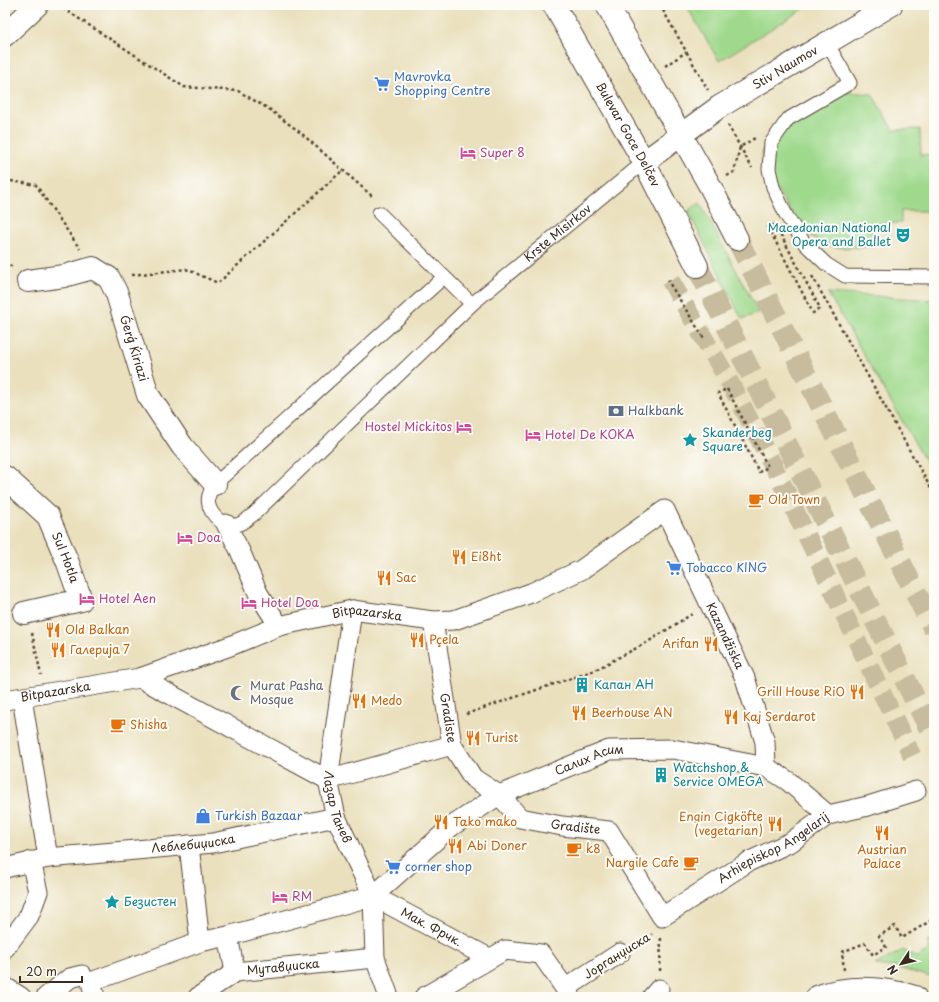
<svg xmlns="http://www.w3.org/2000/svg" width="939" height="1002" viewBox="0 0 939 1002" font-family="'Playpen Sans',sans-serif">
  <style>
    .green { fill: #9fd98c; stroke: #6d8255 }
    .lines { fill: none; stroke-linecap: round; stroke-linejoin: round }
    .pedestrian-tunnel { stroke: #c7bc9d; stroke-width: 19; stroke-dasharray: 19 10; stroke-linecap: butt }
    .tertiary-tunnel { stroke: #c7bc9d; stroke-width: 22; stroke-dasharray: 22 11; stroke-linecap: butt }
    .service-casing { stroke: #554536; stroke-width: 15 }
    .pedestrian-casing { stroke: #554536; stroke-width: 21 }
    .minor-casing { stroke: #554536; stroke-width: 24 }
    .tertiary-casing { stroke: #554536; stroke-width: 24 }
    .path { stroke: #554536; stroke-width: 2.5; stroke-dasharray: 3 3; stroke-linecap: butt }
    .service { stroke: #fff; stroke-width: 13 }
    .pedestrian { stroke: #fff; stroke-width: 19 }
    .minor { stroke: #fff; stroke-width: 22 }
    .tertiary { stroke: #fff; stroke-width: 22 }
    .labels { text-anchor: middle; stroke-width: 4; stroke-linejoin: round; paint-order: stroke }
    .street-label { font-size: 12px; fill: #3b2a1e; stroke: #fdfcf7 }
    .shop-label { font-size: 12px; fill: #366cbe; stroke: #fdfcf7; text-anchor: start }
    .hotel-label { font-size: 12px; fill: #b23c85; stroke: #fdfcf7; text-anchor: start }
    .culture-label { font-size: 12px; fill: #0d838f; stroke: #fdfcf7; text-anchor: start }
    .service-label { font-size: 12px; fill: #4e5e75; stroke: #fdfcf7; text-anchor: start }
    .food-label { font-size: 12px; fill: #c56008; stroke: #fdfcf7; text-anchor: start }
    .worship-label { font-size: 12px; fill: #5b616d; stroke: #fdfcf7; text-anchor: start }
  </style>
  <rect width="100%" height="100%" fill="#fdfcf7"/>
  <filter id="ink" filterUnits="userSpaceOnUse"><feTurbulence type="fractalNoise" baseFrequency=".025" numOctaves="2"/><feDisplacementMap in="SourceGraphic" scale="8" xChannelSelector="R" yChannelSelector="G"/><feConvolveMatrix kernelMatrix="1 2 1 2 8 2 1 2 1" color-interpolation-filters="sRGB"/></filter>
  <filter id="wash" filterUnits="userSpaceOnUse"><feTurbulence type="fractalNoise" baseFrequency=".012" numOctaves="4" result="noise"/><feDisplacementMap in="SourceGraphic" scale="16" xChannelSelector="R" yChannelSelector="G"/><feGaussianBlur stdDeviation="0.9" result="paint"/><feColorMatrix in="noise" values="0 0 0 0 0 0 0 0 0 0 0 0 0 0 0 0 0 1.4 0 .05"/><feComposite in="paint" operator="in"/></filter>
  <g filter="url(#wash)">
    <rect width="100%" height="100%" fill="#eae0bd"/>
    <g class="green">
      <polygon points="686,5 810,5 719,61"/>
      <path d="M844,92l28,2 21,36 27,-1 1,26 13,-1v57h-33v12l-29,1 1,23 -32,1 -13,-2 -24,-14 -40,-63c-3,-12 -3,-22 5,-32z"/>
      <polygon points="700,203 759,313 742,319 688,211"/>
      <polygon points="828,293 934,300 934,476"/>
      <polygon points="934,938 934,978 894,967 875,965 903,950 917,957 930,949 927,942"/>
    </g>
  </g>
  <g filter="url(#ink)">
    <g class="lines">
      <polyline class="pedestrian-tunnel" points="670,280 730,383 773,465 912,756"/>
      <g class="tertiary-tunnel">
        <polyline points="737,239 934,629"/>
        <polyline points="697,266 934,737"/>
      </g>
      <defs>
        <g id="service">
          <polyline points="827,43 850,83 788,119 771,143 769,169 773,187 786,215 805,244 826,264 845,276 934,277"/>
          <polyline points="379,213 472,304"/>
          <path id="s1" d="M444,277l-229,207c-1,3 -5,7 -6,11 -4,15 11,32 27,30 7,-1 12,-7 18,-11l218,-210 172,-142"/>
        </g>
        <g id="pedestrian">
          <polyline points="226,524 240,551 258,593 279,626"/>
          <path id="s2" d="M352,610l-24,170 8,37 37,79 2,62 14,39"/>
          <path id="s3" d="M433,621l19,124 21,33 26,17 21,23 42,8 47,5 53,86 86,-55 43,-20 37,-27 40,-9 48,-15"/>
          <polyline points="140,678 328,780 452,745"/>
          <polyline points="22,698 48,858"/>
          <path id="s4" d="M5,700l135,-22 90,-32 49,-20 73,-16 81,11 21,-1 77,-27 50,-23 84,-60 80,168 20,64 1,25"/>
          <polyline points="189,845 200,942"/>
          <path id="s5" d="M5,868l43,-10 165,-15 123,-26"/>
          <path id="s6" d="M373,896l116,62"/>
          <polyline points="228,936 235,972"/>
          <polyline points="5,948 29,916 38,892 31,861"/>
          <polyline points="5,987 21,997"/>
          <polyline points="566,988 620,953"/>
          <polyline points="46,997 70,978 82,975"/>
          <path id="s7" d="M95,997l-4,-15 109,-40 28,-6 145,-40 79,-70 47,-31 110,-45 64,-1 93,18 22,14 40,34"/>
          <path id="s8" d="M198,997l37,-25 140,-14"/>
          <polyline points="424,997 505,950 541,954 571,997"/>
          <polyline points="652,997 659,989"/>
        </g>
        <g id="minor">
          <path id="s9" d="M28,281l36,-5 29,-8 16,10 8,16 31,101 34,51 33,38"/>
          <path id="s10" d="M5,477l43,39 20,47 13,37 -57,13"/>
        </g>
        <g id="tertiary">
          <path id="s11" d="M554,5l90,157 53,104"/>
          <polyline points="607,5 710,186 737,239"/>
          <polyline points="5,35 37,5"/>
          <path id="s12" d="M644,162l75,-55 172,-102"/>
          <path d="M817,997c31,-12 67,-9 98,0"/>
        </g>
      </defs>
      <use href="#service" class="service-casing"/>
      <use href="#pedestrian" class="pedestrian-casing"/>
      <use href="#minor" class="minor-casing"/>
      <use href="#tertiary" class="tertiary-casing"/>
      <g class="path">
        <polyline points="58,5 184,87 238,91 269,109 301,133 373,197"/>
        <polyline points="660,5 708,90"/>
        <polyline points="665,66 686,52"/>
        <polyline points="728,125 752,168"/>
        <polyline points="727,176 734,172 740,147 755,138"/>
        <polyline points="5,180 36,185 80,249"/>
        <polygon points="775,224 820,308 813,313 768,227"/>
        <polyline points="5,261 12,267"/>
        <polyline points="132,275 186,269 218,283 343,170"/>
        <polyline points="812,276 934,494"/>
        <polyline points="670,280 668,281 705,340"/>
        <polygon points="727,389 768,467 759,472 718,393"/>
        <polyline points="32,633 41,675"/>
        <polyline points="466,714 595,670 646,643 692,614"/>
        <polyline points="636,944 652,934"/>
        <polyline points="844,970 842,952 865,943 873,955 886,947 879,936 895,926 902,938 930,921 934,926"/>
        <polyline points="660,971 661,936"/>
      </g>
      <use href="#service" class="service"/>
      <use href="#pedestrian" class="pedestrian"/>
      <use href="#minor" class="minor"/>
      <use href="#tertiary" class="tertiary"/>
    </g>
  </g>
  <defs>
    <symbol id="supermarket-bare" viewBox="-9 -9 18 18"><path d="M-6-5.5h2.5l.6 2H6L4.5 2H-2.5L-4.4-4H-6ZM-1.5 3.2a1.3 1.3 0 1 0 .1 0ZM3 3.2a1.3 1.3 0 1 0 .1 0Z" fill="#3f7fe0" stroke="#fdfcf7" stroke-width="2.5" paint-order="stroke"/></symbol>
    <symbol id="hotel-bare" viewBox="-9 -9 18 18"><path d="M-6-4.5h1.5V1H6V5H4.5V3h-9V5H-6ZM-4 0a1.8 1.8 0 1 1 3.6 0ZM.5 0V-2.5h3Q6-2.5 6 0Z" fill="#d1479c" stroke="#fdfcf7" stroke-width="2.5" paint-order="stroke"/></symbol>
    <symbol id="theatre-bare" viewBox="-9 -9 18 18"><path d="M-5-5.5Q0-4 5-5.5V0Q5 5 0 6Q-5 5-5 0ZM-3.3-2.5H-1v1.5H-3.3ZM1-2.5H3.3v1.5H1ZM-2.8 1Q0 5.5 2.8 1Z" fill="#0f9aa8" stroke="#fdfcf7" stroke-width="2.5" paint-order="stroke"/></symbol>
    <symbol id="bank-bare" viewBox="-9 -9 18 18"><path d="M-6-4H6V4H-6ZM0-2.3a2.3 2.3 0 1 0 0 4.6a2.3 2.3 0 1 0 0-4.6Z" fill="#5c6f8a" stroke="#fdfcf7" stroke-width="2.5" paint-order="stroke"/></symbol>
    <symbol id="sight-bare" viewBox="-9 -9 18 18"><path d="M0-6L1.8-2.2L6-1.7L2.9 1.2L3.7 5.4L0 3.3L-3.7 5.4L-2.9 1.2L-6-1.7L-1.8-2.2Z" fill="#0f9aa8" stroke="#fdfcf7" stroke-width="2.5" paint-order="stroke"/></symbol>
    <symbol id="cafe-bare" viewBox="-9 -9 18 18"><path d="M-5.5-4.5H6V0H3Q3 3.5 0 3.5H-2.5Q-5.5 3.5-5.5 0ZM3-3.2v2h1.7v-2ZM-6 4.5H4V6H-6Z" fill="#e8710a" stroke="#fdfcf7" stroke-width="2.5" paint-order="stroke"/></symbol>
    <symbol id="restaurant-bare" viewBox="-9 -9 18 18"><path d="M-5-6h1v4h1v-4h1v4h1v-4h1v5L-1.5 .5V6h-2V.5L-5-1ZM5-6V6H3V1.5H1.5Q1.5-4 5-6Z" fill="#e8710a" stroke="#fdfcf7" stroke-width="2.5" paint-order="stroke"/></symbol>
    <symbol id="building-bare" viewBox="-9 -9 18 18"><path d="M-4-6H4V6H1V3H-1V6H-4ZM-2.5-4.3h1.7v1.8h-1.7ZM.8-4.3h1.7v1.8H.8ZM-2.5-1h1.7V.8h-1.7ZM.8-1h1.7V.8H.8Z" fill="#0f9aa8" stroke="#fdfcf7" stroke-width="2.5" paint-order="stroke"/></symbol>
    <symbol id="mosque-bare" viewBox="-9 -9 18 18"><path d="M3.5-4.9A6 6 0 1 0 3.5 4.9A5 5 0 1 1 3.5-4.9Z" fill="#6b7280" stroke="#fdfcf7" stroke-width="2.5" paint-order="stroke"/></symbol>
    <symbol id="shop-bare" viewBox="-9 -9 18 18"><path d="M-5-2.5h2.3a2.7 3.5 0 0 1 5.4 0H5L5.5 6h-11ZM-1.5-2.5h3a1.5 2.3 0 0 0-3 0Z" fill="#3f7fe0" stroke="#fdfcf7" stroke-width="2.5" paint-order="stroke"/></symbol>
  </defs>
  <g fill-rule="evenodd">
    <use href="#supermarket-bare" x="371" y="73" width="22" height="22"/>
    <use href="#hotel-bare" x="457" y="142" width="22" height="22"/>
    <use href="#theatre-bare" x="892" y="224" width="22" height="22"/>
    <use href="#bank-bare" x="605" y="400" width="22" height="22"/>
    <use href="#hotel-bare" x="453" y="416" width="22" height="22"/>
    <use href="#hotel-bare" x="522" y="424" width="22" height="22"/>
    <use href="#sight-bare" x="679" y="429" width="22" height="22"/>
    <use href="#cafe-bare" x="745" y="489" width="22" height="22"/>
    <use href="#hotel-bare" x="174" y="527" width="22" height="22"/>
    <use href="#restaurant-bare" x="448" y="546" width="22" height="22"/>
    <use href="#supermarket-bare" x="663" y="557" width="22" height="22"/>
    <use href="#restaurant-bare" x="373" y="567" width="22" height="22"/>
    <use href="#hotel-bare" x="76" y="588" width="22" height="22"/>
    <use href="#hotel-bare" x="238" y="592" width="22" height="22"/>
    <use href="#restaurant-bare" x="42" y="619" width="22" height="22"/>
    <use href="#restaurant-bare" x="406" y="629" width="22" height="22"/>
    <use href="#restaurant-bare" x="700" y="633" width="22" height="22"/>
    <use href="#restaurant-bare" x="47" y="639" width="22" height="22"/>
    <use href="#building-bare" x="571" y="674" width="22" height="22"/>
    <use href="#restaurant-bare" x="846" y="681" width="22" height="22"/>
    <use href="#mosque-bare" x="227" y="682" width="22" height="22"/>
    <use href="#restaurant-bare" x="348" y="690" width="22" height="22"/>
    <use href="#restaurant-bare" x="568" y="702" width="22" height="22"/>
    <use href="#restaurant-bare" x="720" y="706" width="22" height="22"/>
    <use href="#cafe-bare" x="107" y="714" width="22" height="22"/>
    <use href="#restaurant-bare" x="462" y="727" width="22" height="22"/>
    <use href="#building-bare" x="650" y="764" width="22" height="22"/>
    <use href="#shop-bare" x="192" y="805" width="22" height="22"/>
    <use href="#restaurant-bare" x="430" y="811" width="22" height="22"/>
    <use href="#restaurant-bare" x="764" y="813" width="22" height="22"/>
    <use href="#restaurant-bare" x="871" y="822" width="22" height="22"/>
    <use href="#restaurant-bare" x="444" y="835" width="22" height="22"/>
    <use href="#cafe-bare" x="563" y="838" width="22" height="22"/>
    <use href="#cafe-bare" x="680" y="852" width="22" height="22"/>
    <use href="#supermarket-bare" x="382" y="856" width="22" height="22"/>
    <use href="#hotel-bare" x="269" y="886" width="22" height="22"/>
    <use href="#sight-bare" x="101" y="891" width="22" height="22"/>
  </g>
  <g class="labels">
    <g class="street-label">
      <text dy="4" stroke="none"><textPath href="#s12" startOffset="170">Stiv Naumov</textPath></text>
      <text dy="4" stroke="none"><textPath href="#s11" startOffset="149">Bulevar Goce Delčev</textPath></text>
      <text dy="4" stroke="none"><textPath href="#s1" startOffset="803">Krste Misirkov</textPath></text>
      <text dy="4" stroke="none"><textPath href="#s9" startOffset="160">Ǵerǵ Ḱiriazi</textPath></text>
      <text dy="4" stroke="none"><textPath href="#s10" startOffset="103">Sul Hotla</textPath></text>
      <text dy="4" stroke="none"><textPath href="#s4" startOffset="375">Bitpazarska</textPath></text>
      <text dy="4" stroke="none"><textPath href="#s4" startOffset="842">Kazandžiska</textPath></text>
      <text dy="4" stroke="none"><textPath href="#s4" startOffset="51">Bitpazarska</textPath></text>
      <text dy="4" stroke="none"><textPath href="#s3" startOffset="98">Gradiste</textPath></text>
      <text dy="4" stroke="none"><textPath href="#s7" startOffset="570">Салих Асим</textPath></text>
      <text dy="4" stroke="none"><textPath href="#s2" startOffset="200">Лазар Танев</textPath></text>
      <text dy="4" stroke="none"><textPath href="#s3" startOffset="283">Gradište</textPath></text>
      <text dy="4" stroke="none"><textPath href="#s5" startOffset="190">Леблебиџиска</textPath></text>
      <text dy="4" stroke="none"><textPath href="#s3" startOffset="549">Arhiepiskop Angelarij</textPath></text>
      <text dy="4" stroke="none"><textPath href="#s6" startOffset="66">Мак. Фрчк.</textPath></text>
      <text transform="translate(617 956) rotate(-32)" y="4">Јорганџиска</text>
      <text dy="4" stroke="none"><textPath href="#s8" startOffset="93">Мутавџиска</textPath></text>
    </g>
    <g class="shop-label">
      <text x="394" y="81">Mavrovka<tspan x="394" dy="14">Shopping Centre</tspan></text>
      <text x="686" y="572">Tobacco KING</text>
      <text x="215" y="820">Turkish Bazaar</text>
      <text x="405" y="871">corner shop</text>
    </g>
    <g class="hotel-label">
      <text x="480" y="157">Super 8</text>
      <text x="452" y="431" text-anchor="end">Hostel Mickitos</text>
      <text x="545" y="439">Hotel De KOKA</text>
      <text x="197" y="542">Doa</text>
      <text x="99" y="603">Hotel Aen</text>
      <text x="261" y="607">Hotel Doa</text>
      <text x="292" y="901">RM</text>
    </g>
    <g class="culture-label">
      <text x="891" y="232" text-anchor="end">Macedonian National<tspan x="891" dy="14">Opera and Ballet</tspan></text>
      <text x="702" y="437">Skanderbeg<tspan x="702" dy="14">Square</tspan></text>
      <text x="594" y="689">Капан АН</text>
      <text x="673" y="772">Watchshop &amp;<tspan x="673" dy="14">Service OMEGA</tspan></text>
      <text x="124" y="906">Безистен</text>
    </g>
    <g class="service-label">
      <text x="628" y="415">Halkbank</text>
    </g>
    <g class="food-label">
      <text x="768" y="504">Old Town</text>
      <text x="471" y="561">Ei8ht</text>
      <text x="396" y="582">Sac</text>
      <text x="65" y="634">Old Balkan</text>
      <text x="429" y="644">Pçela</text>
      <text x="699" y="648" text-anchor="end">Arifan</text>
      <text x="70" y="654">Галерија 7</text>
      <text x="845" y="696" text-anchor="end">Grill House RiO</text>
      <text x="371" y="705">Medo</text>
      <text x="591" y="717">Beerhouse AN</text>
      <text x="743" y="721">Kaj Serdarot</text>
      <text x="130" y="729">Shisha</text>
      <text x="485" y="742">Turist</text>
      <text x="763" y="821" text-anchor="end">Engin Cigköfte<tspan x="763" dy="14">(vegetarian)</tspan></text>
      <text x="453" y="826">Tako mako</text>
      <text x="467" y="850">Abi Doner</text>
      <text x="586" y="853">k8</text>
      <text x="882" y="854" text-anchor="middle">Austrian<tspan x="882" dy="14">Palace</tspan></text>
      <text x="679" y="867" text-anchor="end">Nargile Cafe</text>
    </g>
    <g class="worship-label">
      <text x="250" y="690">Murat Pasha<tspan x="250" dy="14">Mosque</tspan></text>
    </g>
  </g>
  <rect width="939" height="1002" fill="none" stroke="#fdfcf7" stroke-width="20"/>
  <g transform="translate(901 964) rotate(235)" stroke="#fdfcf7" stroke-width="3" paint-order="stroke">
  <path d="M0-3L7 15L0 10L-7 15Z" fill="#3b2a1e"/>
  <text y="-6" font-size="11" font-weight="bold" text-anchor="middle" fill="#3b2a1e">N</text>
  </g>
  <path d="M20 976v6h62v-6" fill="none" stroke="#3b2a1e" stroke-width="2"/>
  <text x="26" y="976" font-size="12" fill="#3b2a1e" stroke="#fdfcf7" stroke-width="3" paint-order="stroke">20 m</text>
</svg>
